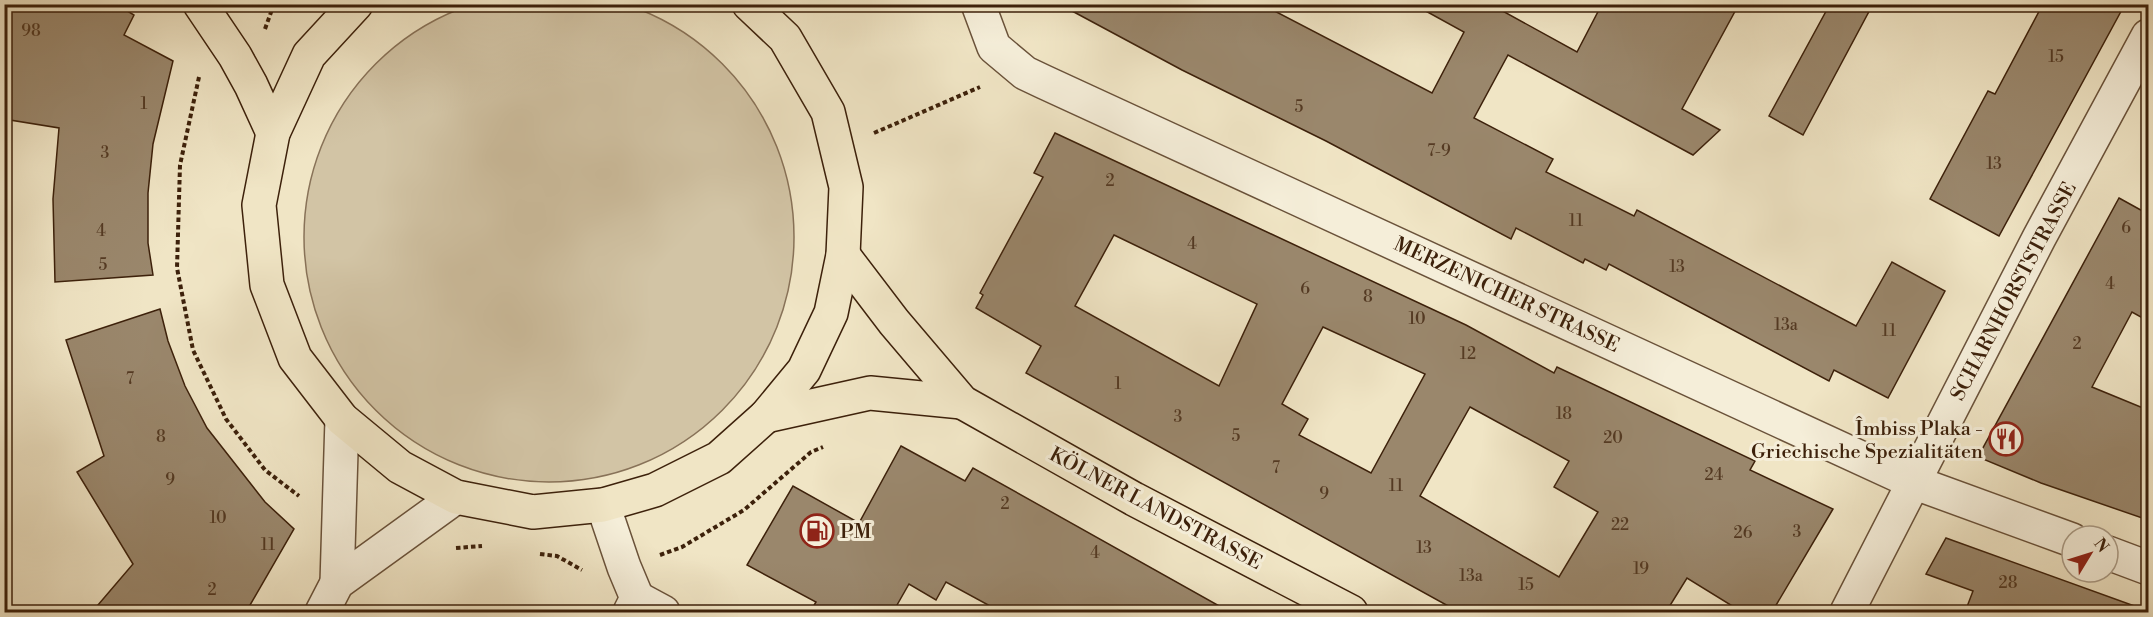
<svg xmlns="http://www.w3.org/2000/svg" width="2153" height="617" viewBox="0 0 2153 617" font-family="'Libre Bodoni',serif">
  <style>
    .green { fill: #d2c4a5; stroke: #887258; stroke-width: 1.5 }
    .building { fill: #9a876c; stroke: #3d210b; stroke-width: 1.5; fill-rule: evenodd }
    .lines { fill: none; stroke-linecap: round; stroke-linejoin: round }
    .minor-casing { stroke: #6a523a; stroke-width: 36 }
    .major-casing { stroke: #3d210b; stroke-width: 36 }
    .path { stroke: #3d210b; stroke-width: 4; stroke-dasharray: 4.5 3; stroke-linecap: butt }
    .minor { stroke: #f5eed9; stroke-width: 33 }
    .major { stroke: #f0e5c5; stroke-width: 33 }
    .labels { text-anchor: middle; stroke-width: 6; stroke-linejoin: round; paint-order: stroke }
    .number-label { font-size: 16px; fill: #543a23 }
    .street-label { font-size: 20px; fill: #3d210b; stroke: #f5eed9 }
    .poi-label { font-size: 20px; fill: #3d210b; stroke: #f5eed9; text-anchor: end }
  </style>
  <rect width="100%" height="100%" fill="#f0e5c5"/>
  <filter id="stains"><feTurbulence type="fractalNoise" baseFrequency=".00333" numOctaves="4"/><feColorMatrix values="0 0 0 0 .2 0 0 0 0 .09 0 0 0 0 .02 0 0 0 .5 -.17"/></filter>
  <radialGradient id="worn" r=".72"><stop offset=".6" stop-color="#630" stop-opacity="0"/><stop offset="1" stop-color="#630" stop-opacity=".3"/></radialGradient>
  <circle class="green" cx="549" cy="237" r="245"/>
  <g class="building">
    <polygon points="4,4 116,4 134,15 124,35 173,61 153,144 148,193 148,243 153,275 55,282 53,199 59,128 4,119"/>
    <polygon points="1059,4 1261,4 1432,93 1464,32 1413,4 1490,4 1577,52 1602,4 1739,4 1682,109 1720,130 1693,155 1508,55 1474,118 1553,159 1546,172 1634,216 1637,210 1856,326 1892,262 1945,291 1888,398 1834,370 1829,381 1609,264 1606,270 1585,259 1583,263 1516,228 1511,239 1326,141 1182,70"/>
    <polygon points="1830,4 1873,4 1803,135 1769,116"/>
    <polygon points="2043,4 2125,4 1999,236 1930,199 1988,91 1995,94"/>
    <path d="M1055,133l411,192 88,48 3,-6 198,94 -5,9 83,39 -61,103h-30l-55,-34 -21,34h-207l-433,-239 15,-27 -65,-38 7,-13 -3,-2 63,-116 -9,-4zM1114,235l143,69 -38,82 -144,-80zM1323,327l102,47 -54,99 -72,-38 9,-16 -26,-15zM1470,407l99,54 -15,26 44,25 -39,65 -139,-81z"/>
    <polygon points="2119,198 2148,214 2148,321 2132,312 2092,387 2148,410 2148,520 2041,483 1978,457"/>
    <polygon points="160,309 168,341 185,386 207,428 265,502 294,529 246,612 92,612 133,564 77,472 104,456 66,340"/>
    <polygon points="901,446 965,481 973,468 1230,612 1001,612 946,582 936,600 909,584 893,612 810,612 816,602 747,565 793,486 859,523"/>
    <polygon points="1946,538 2140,608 2139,612 1965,612 1973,591 1926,574"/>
  </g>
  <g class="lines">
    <defs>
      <g id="minor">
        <polyline points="978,4 994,47 1025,73 1044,82 1913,482 2072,540"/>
        <polyline points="603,505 624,567 637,598 630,612"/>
        <polyline points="2108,553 2148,568"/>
        <polyline points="337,583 342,419"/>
        <polyline points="637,598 663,612"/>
        <polyline points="322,612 337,583 456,497"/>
        <polyline points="1847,612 2039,238 2148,36"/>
      </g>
      <g id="major">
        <polyline points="200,4 235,56 251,85 273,133"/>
        <polyline points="356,4 309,55 273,133 259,205 267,285 295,358 342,419 400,467 456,497 533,512 603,505 655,490 719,458 766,416 804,370 831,313 843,255 846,187 828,112 785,38 749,4"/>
        <polyline points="843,255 894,322 962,402 1134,499 1351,612"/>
        <polyline points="766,416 870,393 962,402"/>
      </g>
    </defs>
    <use href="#minor" class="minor-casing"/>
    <use href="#major" class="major-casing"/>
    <g class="path">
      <polyline points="265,29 274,4"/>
      <polyline points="199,77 180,165 177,268 193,350 226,419 265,470 299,496"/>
      <polyline points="874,133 980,87"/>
      <polyline points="456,548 482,546"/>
      <polyline points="540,554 557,556 582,570"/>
      <polyline points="660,555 682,547 744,510 811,452 823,447"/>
    </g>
    <use href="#minor" class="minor"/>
    <use href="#major" class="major"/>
  </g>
  <defs>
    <symbol id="restaurant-ring" viewBox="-11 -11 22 22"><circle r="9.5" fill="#f5eed9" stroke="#8f2418" stroke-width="1.5"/><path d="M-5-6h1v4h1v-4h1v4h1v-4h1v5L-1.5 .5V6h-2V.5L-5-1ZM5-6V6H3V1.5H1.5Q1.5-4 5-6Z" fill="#8f2418"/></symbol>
    <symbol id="fuel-ring" viewBox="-11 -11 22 22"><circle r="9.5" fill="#f5eed9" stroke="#8f2418" stroke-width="1.5"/><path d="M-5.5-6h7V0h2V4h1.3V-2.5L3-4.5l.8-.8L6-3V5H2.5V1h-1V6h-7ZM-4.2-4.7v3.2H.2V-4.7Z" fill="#8f2418"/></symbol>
  </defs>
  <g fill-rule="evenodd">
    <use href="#restaurant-ring" x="1987" y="420" width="38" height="38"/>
    <use href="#fuel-ring" x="798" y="512" width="38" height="38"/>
  </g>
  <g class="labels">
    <g class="number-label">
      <text x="31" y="36">98</text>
      <text x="2056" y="62">15</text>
      <text x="144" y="109">1</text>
      <text x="1299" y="112">5</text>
      <text x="1439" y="156">7-9</text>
      <text x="105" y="158">3</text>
      <text x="1994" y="169">13</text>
      <text x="1110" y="186">2</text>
      <text x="1576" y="226">11</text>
      <text x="2126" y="233">6</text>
      <text x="101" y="236">4</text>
      <text x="1192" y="249">4</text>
      <text x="103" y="270">5</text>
      <text x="1677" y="272">13</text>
      <text x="2110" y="289">4</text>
      <text x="1305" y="294">6</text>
      <text x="1368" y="302">8</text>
      <text x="1417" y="324">10</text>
      <text x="1786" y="330">13a</text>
      <text x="1889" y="336">11</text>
      <text x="2077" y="349">2</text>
      <text x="1468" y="359">12</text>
      <text x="130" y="384">7</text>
      <text x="1118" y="389">1</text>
      <text x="1564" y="419">18</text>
      <text x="1178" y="422">3</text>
      <text x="1236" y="441">5</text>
      <text x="161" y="442">8</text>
      <text x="1613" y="443">20</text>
      <text x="1276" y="473">7</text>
      <text x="1714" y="480">24</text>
      <text x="170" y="485">9</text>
      <text x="1396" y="491">11</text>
      <text x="1324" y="499">9</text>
      <text x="1005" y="509">2</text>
      <text x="218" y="523">10</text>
      <text x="1620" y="530">22</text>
      <text x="1797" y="537">3</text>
      <text x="1743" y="538">26</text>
      <text x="268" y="550">11</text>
      <text x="1424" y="553">13</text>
      <text x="1095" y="558">4</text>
      <text x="1641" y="574">19</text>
      <text x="1471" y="581">13a</text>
      <text x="2008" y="588">28</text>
      <text x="1526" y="590">15</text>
      <text x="212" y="595">2</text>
    </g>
    <g class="street-label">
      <text transform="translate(2013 291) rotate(-62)" y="7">SCHARNHORSTSTRASSE</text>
      <text transform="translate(1507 294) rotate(25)" y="7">MERZENICHER STRASSE</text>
      <text transform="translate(1156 508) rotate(28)" y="7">KÖLNER LANDSTRASSE</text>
    </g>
    <g class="poi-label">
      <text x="1983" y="435">Îmbiss Plaka -<tspan x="1983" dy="23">Griechische Spezialitäten</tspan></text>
      <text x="840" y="538" text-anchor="start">PM</text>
    </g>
  </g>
  <rect width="2153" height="617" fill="none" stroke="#f0e5c5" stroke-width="24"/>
  <rect x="6" y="6" width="2141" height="605" fill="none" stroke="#3d210b" stroke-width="3"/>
  <rect x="12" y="12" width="2129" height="593" fill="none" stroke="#3d210b" stroke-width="1.5"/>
  <g transform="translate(2090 554) rotate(52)"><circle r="28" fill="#f5eed9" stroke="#ab9c87" stroke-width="1.5"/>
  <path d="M0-4.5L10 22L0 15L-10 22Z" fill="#8f2418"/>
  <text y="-9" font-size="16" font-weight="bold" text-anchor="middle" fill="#3d210b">N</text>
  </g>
  <rect width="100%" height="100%" filter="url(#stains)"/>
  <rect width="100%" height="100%" fill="url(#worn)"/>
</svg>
